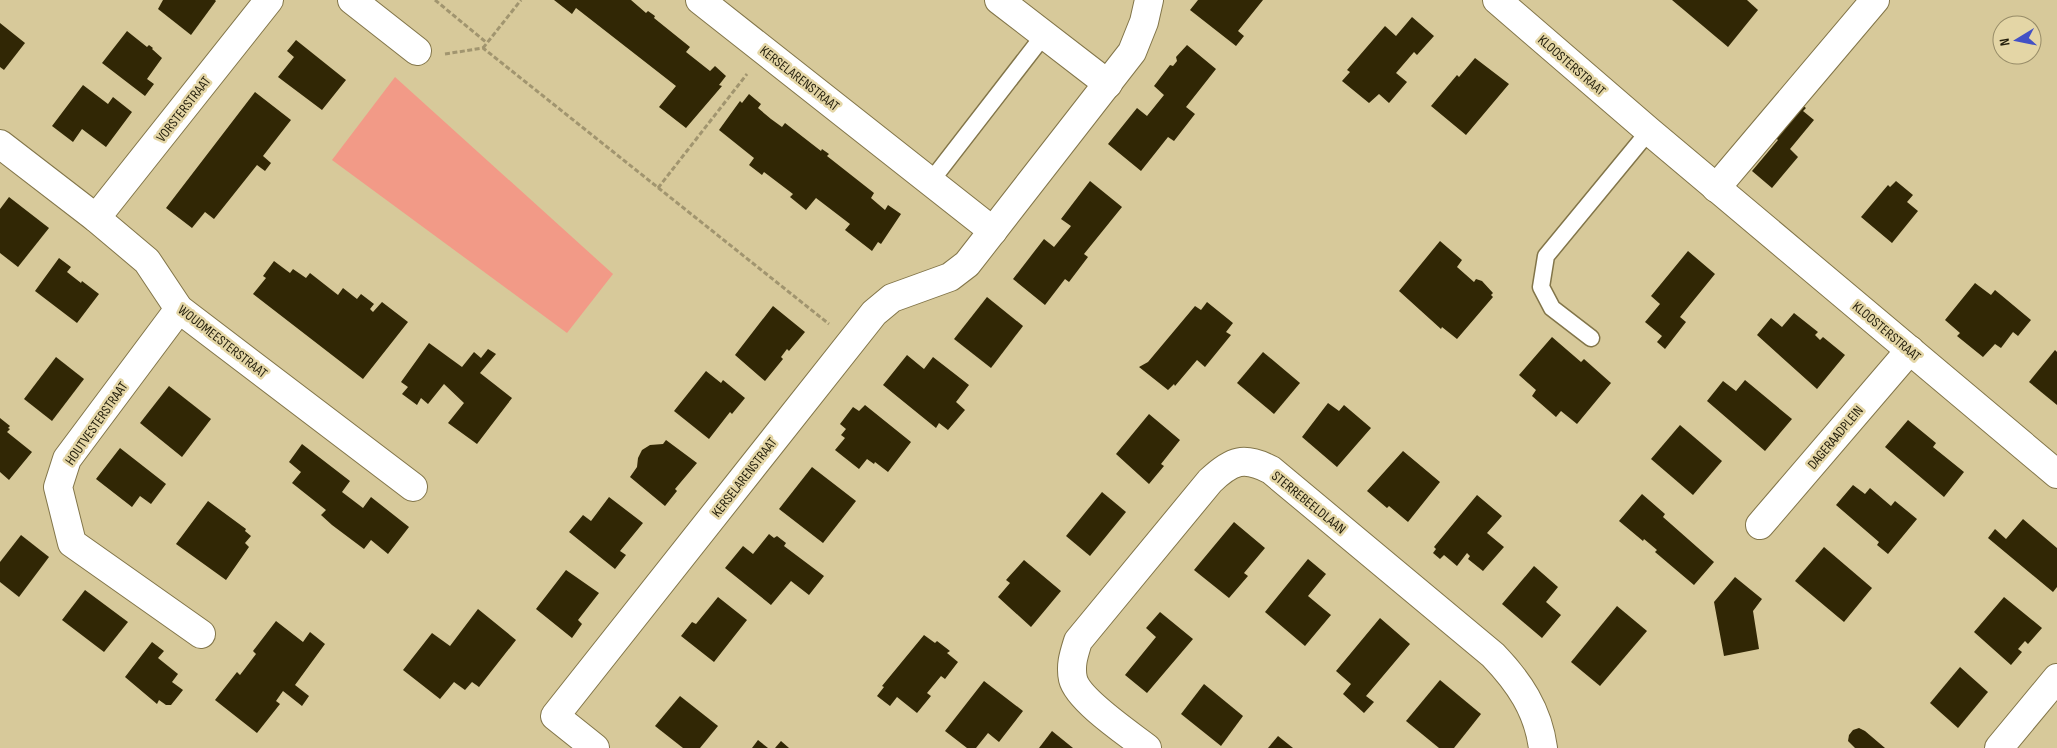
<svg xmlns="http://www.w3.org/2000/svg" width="2057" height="748" viewBox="0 0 2057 748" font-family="'Sofia Sans Condensed',sans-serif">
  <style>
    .green { fill: #f29a87 }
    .building { fill: #312705 }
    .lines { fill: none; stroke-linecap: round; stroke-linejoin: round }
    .lane-casing { stroke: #827549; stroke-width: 19 }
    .street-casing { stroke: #827549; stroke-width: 30 }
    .path { stroke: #a1956f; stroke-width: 3; stroke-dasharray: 5 2.5; stroke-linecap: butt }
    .lane { stroke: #fff; stroke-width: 16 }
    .street { stroke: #fff; stroke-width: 28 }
    .labels { text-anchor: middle; stroke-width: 5; stroke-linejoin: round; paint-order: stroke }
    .street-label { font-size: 14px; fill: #231e0b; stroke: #e4d6a6 }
  </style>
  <rect width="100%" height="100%" fill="#d7c99a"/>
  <polygon class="green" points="395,77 613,274 567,333 332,160"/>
  <g class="building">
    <polygon points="163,0 215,0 216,1 191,35 158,9"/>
    <polygon points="554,0 631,0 646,13 648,11 655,16 654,18 690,47 686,52 710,71 715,66 726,76 719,85 722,86 686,128 659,107 676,86 576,8 572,14"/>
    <polygon points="1198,0 1263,0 1238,31 1244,36 1236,46 1190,10"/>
    <polygon points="1672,0 1747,0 1758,10 1728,47"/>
    <polygon points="1412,17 1434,36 1417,55 1414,52 1396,73 1407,82 1389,103 1379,94 1369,103 1342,81 1350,72 1347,70 1385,26 1396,36"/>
    <polygon points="0,23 25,43 4,70 0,67"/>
    <polygon points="127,31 147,47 149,45 153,48 152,49 162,58 147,79 154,84 145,96 102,63"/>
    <polygon points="296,40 346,80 322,110 278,77 294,57 287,51"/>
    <polygon points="1187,45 1216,69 1186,107 1195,114 1174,141 1168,137 1141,171 1108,144 1137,108 1147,116 1164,95 1154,86 1170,65 1173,66 1177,61 1176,57"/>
    <polygon points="1475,58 1509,84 1466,135 1431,106 1457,75 1459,77"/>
    <polygon points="83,85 108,104 113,97 132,112 106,147 82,129 73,142 52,126"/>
    <polygon points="255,92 291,120 263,156 271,163 265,171 257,165 214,219 205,212 192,228 166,208"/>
    <polygon points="749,94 761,104 758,108 771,119 782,127 785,123 821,151 822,149 829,154 827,156 874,193 871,198 885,210 888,205 901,214 881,244 878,242 872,251 845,230 850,224 816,198 806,210 790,197 793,194 764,172 762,175 749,165 754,158 719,130 740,101 742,103"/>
    <polygon points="1802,105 1806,108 1803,111 1814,120 1790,149 1798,157 1772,188 1752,171 1778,140 1775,137"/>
    <polygon points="1090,181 1122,207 1084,254 1088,257 1069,282 1065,279 1045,305 1013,279 1044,239 1054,247 1071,226 1061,219"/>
    <polygon points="1896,181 1913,195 1907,202 1918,211 1892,243 1861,217 1888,185 1890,187"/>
    <polygon points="9,197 49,228 18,267 0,253 0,209"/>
    <polygon points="1440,241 1462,260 1457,267 1474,282 1476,279 1482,281 1493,293 1491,295 1493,297 1457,339 1442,327 1441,329 1399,291"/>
    <polygon points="1688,251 1715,274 1680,317 1686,322 1665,349 1657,342 1662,336 1645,322 1660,304 1651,296"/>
    <polygon points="59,258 71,267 67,272 81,283 82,281 99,294 77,323 35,291"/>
    <polygon points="274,261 290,273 293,269 306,278 310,273 338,295 343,288 357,299 361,294 374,304 370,309 373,312 382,302 408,322 363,379 253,294 266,278 263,276"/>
    <polygon points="1975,283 1991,295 1995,290 2031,320 2018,336 2013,332 2001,348 1995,344 1983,357 1957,336 1960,333 1945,320"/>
    <polygon points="987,297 1023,326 991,368 954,339"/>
    <polygon points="1207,302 1233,323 1226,332 1231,335 1205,367 1197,360 1175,386 1174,384 1168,390 1139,367 1148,362 1195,306 1201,310"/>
    <polygon points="773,306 805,332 789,351 787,349 781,357 783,359 765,381 735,355"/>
    <polygon points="1794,313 1818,332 1815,335 1820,340 1823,337 1845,355 1817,389 1757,335 1771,318 1782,327"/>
    <polygon points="1552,337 1581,362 1584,359 1611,383 1577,424 1561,411 1556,417 1532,396 1536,390 1519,375"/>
    <polygon points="429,343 462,367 474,352 481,358 488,349 496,354 480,373 512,398 477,444 448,423 464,403 444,384 428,404 421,398 417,405 402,394 408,387 401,382"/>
    <polygon points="2055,350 2057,352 2057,405 2029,382"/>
    <polygon points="1263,352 1300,383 1274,414 1237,383"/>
    <polygon points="907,355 924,369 933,357 969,385 956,402 965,410 948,430 939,423 936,428 883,385"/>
    <polygon points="56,357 84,379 52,421 24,399"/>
    <polygon points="706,371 721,383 723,380 745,398 732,414 730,412 709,439 674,411"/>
    <polygon points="1745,380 1792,419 1765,451 1707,401 1723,381 1736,391"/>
    <polygon points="169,386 211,419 182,457 140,423"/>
    <polygon points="1328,403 1339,411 1344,405 1371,428 1337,467 1302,437"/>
    <polygon points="865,405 911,442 888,472 875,462 874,464 867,459 859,469 835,450 845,438 841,435 846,429 840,424 853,407 859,411"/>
    <polygon points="1149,414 1180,440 1161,464 1164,466 1149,484 1116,454"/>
    <polygon points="0,418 10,426 8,428 10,429 7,432 32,452 9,480 0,472"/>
    <polygon points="1908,420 1936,443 1933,447 1964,472 1944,497 1885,447"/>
    <polygon points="1680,425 1722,461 1693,495 1651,459"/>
    <polygon points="666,440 697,463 675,489 677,491 665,506 630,477 637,467 638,458 642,450 650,445 663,444"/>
    <polygon points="302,444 350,481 342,492 363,508 371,497 409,527 388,554 371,540 364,549 332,525 321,515 326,510 292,483 301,472 289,462"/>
    <polygon points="120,448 166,484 151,504 140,496 132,507 96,479"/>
    <polygon points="1403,451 1440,482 1408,522 1389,506 1387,508 1367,491"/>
    <polygon points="812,467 856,501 823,543 779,509"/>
    <polygon points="1853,485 1865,494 1870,488 1891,506 1895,501 1917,519 1888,554 1877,545 1879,542 1836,505"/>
    <polygon points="1102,492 1126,512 1090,556 1066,536"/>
    <polygon points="1642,494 1665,514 1663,517 1714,562 1694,585 1655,552 1657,550 1644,539 1643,541 1619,521"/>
    <polygon points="1477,495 1502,516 1487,533 1504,547 1483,571 1468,559 1470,556 1467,553 1457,566 1444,555 1440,559 1433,553 1436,549 1434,547"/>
    <polygon points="609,497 643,523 620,551 626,555 615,569 569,532 583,515 591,521"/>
    <polygon points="208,501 246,529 245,531 251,536 245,543 249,547 226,580 176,544"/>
    <polygon points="2023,519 2057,548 2057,587 2053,592 1988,538 1995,529 2006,539"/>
    <polygon points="1234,522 1265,548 1244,573 1248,576 1229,598 1194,570"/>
    <polygon points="769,534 774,538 777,536 786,543 784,546 824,576 809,595 791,581 771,605 725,568 743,546 753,554"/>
    <polygon points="21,535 49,557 19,597 0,582 0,562"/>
    <polygon points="1824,547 1872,588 1844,622 1795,581"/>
    <polygon points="1308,559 1326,574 1308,596 1331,615 1305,646 1265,612"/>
    <polygon points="1024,560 1061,591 1031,627 998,597 1010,583 1006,580"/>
    <polygon points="1534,566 1558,587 1546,602 1561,615 1542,638 1502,604"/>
    <polygon points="566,570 599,593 578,620 582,624 572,638 536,609"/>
    <polygon points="1735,577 1762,599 1753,611 1759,649 1724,656 1714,602"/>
    <polygon points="85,590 128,622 104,652 62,620"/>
    <polygon points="718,597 747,620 714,662 681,636 692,622 696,624"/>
    <polygon points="2004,597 2042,628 2028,644 2025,641 2018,649 2022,652 2011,665 1974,632"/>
    <polygon points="1617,606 1647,631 1600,686 1571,662"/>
    <polygon points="478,609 516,640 479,687 472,682 465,690 454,682 440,699 403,670 432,633 450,646"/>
    <polygon points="1160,612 1193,639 1147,693 1125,675 1156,637 1146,628"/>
    <polygon points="1380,618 1410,644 1366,696 1374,702 1364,713 1343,694 1351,684 1336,671"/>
    <polygon points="276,621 303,642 310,632 325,644 295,685 309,696 302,706 283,691 276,701 280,704 257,733 215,700 237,672 240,675 256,654 253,651"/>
    <polygon points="924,635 935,643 937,641 950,651 947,653 958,662 945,679 941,676 927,693 931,696 917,713 897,697 890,706 877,696 884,687 882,686"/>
    <polygon points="152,642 164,651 158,658 178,674 172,682 183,690 171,705 166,705 159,700 157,704 125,677"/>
    <polygon points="1960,667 1988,692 1958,728 1930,703"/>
    <polygon points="1440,680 1481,714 1454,748 1439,748 1406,721"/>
    <polygon points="984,681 1023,711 999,742 988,733 976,748 967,748 945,731"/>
    <polygon points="1204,684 1243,716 1221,746 1181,714"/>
    <polygon points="680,696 718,726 700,748 683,748 655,726"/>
    <polygon points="1859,728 1865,731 1885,748 1855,748 1848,741 1849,735 1853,730"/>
    <polygon points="1052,731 1073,748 1039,748"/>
    <polygon points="1278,736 1293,748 1268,748"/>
    <polygon points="758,740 768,748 752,748"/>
    <polygon points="781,741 789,748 775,748"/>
  </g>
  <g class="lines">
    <defs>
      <g id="lane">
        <polyline points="931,181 1044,35"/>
        <polyline points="1591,338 1552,308 1541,287 1546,256 1649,131"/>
      </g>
      <g id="street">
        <polyline points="352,0 417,51"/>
        <polyline points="700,0 993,231"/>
        <polyline points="999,0 1108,84"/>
        <polyline points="1497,0 1649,131 2057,474"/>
        <polyline points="0,144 96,218 147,261 179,309 413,487"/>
        <polyline points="1716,188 1875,0"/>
        <polyline points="96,218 269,0"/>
        <polyline points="179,309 67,459 58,487 72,543 201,634"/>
        <polyline points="1760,525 1910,350"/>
        <polyline points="595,748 555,716 874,313 892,298 950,277 967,264 1132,52 1144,22 1149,0"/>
        <path d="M1147,748c-18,-14 -69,-48 -74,-69 -3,-14 1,-25 5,-38l132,-160c22,-21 34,-25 61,-11l222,185c26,27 45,55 50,93"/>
        <polyline points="1999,748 2057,678"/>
      </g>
    </defs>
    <use href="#lane" class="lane-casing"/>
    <use href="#street" class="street-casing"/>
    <g class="path">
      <polyline points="435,0 487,43"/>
      <polyline points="483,48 521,0"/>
      <polyline points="445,54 483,48 829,324"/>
      <polyline points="658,188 747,74"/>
    </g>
    <use href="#lane" class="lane"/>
    <use href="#street" class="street"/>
  </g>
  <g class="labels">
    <g class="street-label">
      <text transform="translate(1572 65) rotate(41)" y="5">KLOOSTERSTRAAT</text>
      <text transform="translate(800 78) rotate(38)" y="5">KERSELARENSTRAAT</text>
      <text transform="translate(183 109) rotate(-52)" y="5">VORSTERSTRAAT</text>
      <text transform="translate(1887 331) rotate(40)" y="5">KLOOSTERSTRAAT</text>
      <text transform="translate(223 341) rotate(38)" y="5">WOUDMEESTERSTRAAT</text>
      <text transform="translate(96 423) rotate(-55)" y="5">HOUTVESTERSTRAAT</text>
      <text transform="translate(1835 437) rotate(-50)" y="5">DAGERAADPLEIN</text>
      <text transform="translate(744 477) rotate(-52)" y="5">KERSELARENSTRAAT</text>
      <text transform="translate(1309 502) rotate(39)" y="5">STERREBEELDLAAN</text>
    </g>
  </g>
  <g transform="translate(2017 40) rotate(260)"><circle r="24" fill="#e4d6a6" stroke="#978c68"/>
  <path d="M0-4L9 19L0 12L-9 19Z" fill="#4351c5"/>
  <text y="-8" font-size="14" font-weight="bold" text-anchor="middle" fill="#231e0b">N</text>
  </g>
</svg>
